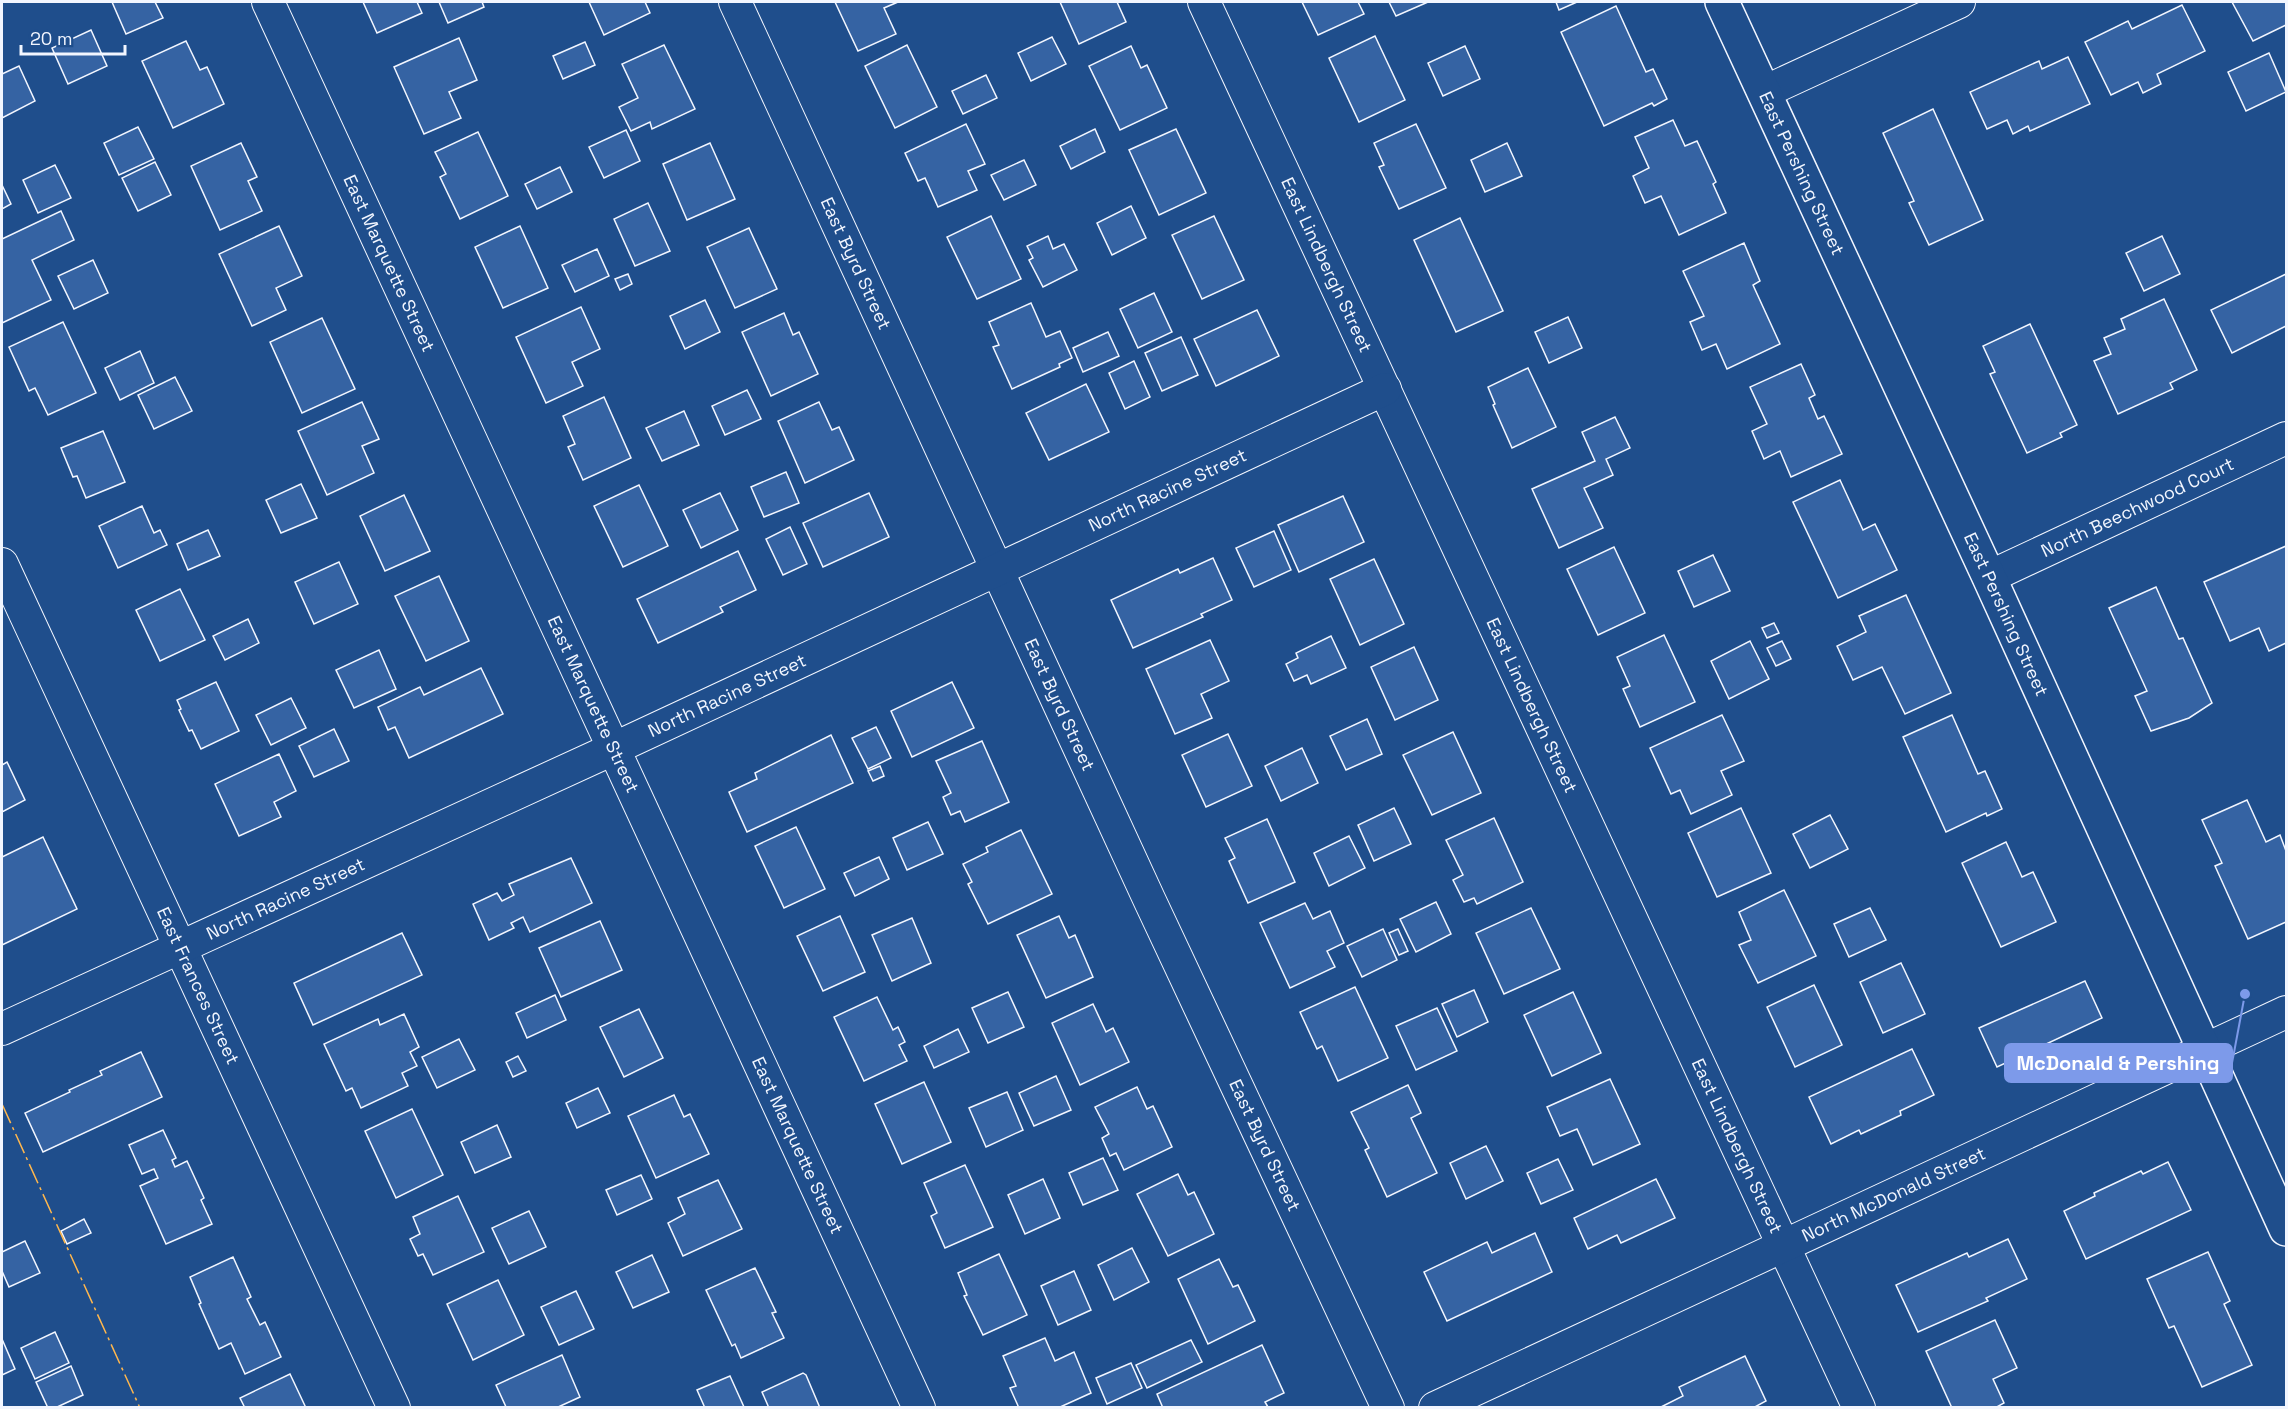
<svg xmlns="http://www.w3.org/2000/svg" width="2288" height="1409" viewBox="0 0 2288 1409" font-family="'Space Grotesk',sans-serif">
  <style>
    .building { fill: #3563a3; stroke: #f2f6ff; stroke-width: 1.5 }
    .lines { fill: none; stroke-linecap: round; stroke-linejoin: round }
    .street-casing { stroke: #f2f6ff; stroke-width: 34 }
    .secondary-casing { stroke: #f2f6ff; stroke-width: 36 }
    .street { stroke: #1f4e8c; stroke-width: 32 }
    .secondary { stroke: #1f4e8c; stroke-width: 33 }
    .power { stroke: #ffb74d; stroke-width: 1.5; stroke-dasharray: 21 4.5 3 4.5; stroke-linecap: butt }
    .labels { text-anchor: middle; stroke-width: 4.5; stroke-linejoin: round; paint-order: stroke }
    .street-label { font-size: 18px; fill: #f2f6ff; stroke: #1f4e8c }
    .leader { fill: none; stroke: #7d9aea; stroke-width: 2 }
    .callout-dot { fill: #7d9aea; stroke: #1f4e8c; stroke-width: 2 }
    .callout { fill: #7d9aea; stroke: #7d9aea; stroke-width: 2 }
    .callout-label { font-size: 20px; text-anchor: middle; font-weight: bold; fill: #fff }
  </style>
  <rect width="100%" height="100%" fill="#1f4e8c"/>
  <g class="building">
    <polygon points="112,2 155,2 163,18 126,34"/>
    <polygon points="363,2 417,2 422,13 377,33"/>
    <polygon points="439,2 482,2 484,7 448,23"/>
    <polygon points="589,2 645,2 650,13 604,35"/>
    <polygon points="835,2 898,2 884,8 896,34 858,51"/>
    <polygon points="1060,2 1117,2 1126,22 1079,44"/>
    <polygon points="1302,2 1358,2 1364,14 1318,35"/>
    <polygon points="1389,2 1428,2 1396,16"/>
    <polygon points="1556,2 1577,2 1559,10"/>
    <polygon points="2232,2 2286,2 2286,25 2253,41"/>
    <polygon points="2182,5 2205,51 2157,74 2161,84 2143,93 2138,82 2111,95 2085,42 2128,21 2132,29"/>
    <polygon points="1616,6 1646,72 1653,69 1667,99 1654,106 1652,103 1604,126 1561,32"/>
    <polygon points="91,30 107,66 68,84 52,48"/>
    <polygon points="1375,36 1405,100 1359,122 1329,58"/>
    <polygon points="1052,37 1066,64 1031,81 1018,53"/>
    <polygon points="459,38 477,80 449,92 461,118 424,134 394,67"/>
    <polygon points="186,41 200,70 207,67 224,104 173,128 142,61"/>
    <polygon points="585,42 595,65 563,79 553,56"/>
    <polygon points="664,45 695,109 652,129 650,122 631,131 619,107 638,98 622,64"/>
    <polygon points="907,45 937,107 895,128 865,66"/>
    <polygon points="1131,46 1141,68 1147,65 1167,108 1120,130 1089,66"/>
    <polygon points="1465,46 1480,79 1443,96 1428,63"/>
    <polygon points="2269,53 2286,92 2246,111 2228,72"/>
    <polygon points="2068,57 2090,104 2030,131 2028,126 2013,134 2007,120 1987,129 1970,92 2039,61 2042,69"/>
    <polygon points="19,66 35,101 2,118 2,74"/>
    <polygon points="986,75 997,98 963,114 952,91"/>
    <polygon points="1933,109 1983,220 1929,245 1909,203 1914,201 1883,133"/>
    <polygon points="1673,120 1685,146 1697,141 1716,182 1713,184 1726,213 1679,235 1661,196 1645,203 1633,176 1649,168 1635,137"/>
    <polygon points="966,124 985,164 968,171 977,190 938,207 925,178 918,181 905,153"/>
    <polygon points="1416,124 1446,188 1399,209 1379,167 1384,165 1374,143"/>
    <polygon points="138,127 154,159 119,175 104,143"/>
    <polygon points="1095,129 1105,152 1071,169 1060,146"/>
    <polygon points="1176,129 1206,193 1159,215 1129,150"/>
    <polygon points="626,130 640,161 604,178 589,147"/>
    <polygon points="478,132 508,196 460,219 440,177 446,174 435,152"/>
    <polygon points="241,143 257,177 248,181 262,211 220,230 191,166"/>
    <polygon points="710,143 735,199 687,220 663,164"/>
    <polygon points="1507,143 1522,176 1485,192 1471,160"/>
    <polygon points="1024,160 1036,185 1004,200 991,175"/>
    <polygon points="155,162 171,195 138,211 122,178"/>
    <polygon points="55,165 71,198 38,213 23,180"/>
    <polygon points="560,167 572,192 537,209 525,184"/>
    <polygon points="2,185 11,204 2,209"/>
    <polygon points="648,203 670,251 635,266 614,219"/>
    <polygon points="1131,206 1146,238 1112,255 1097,223"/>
    <polygon points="61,211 74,240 32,260 51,300 2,323 2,239"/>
    <polygon points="991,216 1021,279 977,299 947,237"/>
    <polygon points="1214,216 1244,280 1202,299 1172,235"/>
    <polygon points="1460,218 1503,311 1456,332 1414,240"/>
    <polygon points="279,226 302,276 276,288 286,310 252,326 219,254"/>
    <polygon points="520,226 548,288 503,308 475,247"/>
    <polygon points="749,228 777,289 735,308 707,247"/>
    <polygon points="1048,236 1053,249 1064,244 1077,270 1043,287 1029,260 1033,258 1027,246"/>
    <polygon points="2162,236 2180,274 2144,291 2126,253"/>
    <polygon points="1744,243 1760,281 1753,285 1780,344 1727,369 1716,344 1702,350 1690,322 1704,316 1683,271"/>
    <polygon points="597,249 609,276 575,292 562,265"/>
    <polygon points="93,260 108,293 74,309 58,276"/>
    <polygon points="628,274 632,284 620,290 615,279"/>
    <polygon points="2286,274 2286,326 2232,353 2211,310"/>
    <polygon points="1154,293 1172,332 1138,348 1120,309"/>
    <polygon points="2164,299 2197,370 2170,383 2173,389 2118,414 2094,361 2111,354 2104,338 2125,329 2121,319"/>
    <polygon points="705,300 720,332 685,349 670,316"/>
    <polygon points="1031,303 1046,337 1060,331 1072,358 1059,364 1060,367 1012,389 993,347 999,345 989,322"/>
    <polygon points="581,307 600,349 572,362 583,386 546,403 516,337"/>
    <polygon points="1257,310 1279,356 1216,386 1194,339"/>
    <polygon points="784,313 793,335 799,332 818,374 771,396 742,332"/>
    <polygon points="1568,317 1582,348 1549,363 1535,332"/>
    <polygon points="322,318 355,389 302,413 270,342"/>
    <polygon points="63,322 96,393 48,415 35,388 29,391 9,347"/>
    <polygon points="2030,324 2077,425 2060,433 2062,437 2027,453 1990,374 1995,372 1983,346"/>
    <polygon points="1108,332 1119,356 1083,372 1073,348"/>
    <polygon points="1181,337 1198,375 1162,391 1145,353"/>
    <polygon points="140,351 154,383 120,400 105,368"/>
    <polygon points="1134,361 1150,397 1125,409 1109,373"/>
    <polygon points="1801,364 1815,395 1809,398 1818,419 1824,416 1842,454 1791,477 1780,451 1764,459 1752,431 1767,424 1750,387"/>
    <polygon points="1528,368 1556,427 1512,448 1493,405 1495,404 1488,387"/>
    <polygon points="175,377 192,411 154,429 138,395"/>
    <polygon points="1086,384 1109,432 1049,460 1026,413"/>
    <polygon points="747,390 761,419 725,435 712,406"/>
    <polygon points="604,397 631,458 583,480 568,447 575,444 563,416"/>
    <polygon points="362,402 379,439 362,446 374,473 327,495 298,431"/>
    <polygon points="819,402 832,430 839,427 854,460 805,483 778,421"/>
    <polygon points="684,411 699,445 662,461 646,428"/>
    <polygon points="1615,417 1630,448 1606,459 1613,475 1584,488 1603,528 1559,548 1532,489 1595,461 1582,432"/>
    <polygon points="103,431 125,482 86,498 77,476 73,477 61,448"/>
    <polygon points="786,472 799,503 764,517 751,487"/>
    <polygon points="1840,480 1863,530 1875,524 1897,570 1838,598 1793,502"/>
    <polygon points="301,484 317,518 281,533 266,500"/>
    <polygon points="639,485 668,546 623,567 594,506"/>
    <polygon points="720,493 738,530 701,548 683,510"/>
    <polygon points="869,493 889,537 823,567 803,523"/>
    <polygon points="404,495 430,551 385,571 360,516"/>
    <polygon points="1343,496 1364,542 1299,572 1278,525"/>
    <polygon points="142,506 154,533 160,530 167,545 118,568 99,526"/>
    <polygon points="790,527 807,564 783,575 766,539"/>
    <polygon points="208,530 220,556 188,570 177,544"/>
    <polygon points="1274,531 1291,570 1254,587 1236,548"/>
    <polygon points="2286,546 2286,643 2269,651 2259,628 2230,641 2204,582"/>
    <polygon points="1614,547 1645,613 1598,635 1567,569"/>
    <polygon points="738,551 756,590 720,607 723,612 658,643 637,599"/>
    <polygon points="1713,555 1730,591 1694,607 1678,571"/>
    <polygon points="1213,558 1232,600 1201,614 1203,617 1133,648 1111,600 1178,569 1180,573"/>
    <polygon points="1374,559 1404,624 1360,645 1330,579"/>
    <polygon points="339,562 358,604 314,624 295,582"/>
    <polygon points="439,576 469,641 426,661 395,596"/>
    <polygon points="2156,587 2179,639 2183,638 2212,703 2189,718 2151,731 2135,696 2147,691 2109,608"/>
    <polygon points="180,589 205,640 160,661 136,610"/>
    <polygon points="1906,595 1951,693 1905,714 1882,667 1853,680 1837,646 1866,632 1859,616"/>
    <polygon points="248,619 259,643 225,660 213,636"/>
    <polygon points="1774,623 1779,633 1767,638 1762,628"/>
    <polygon points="1664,635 1695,702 1640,727 1623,689 1630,686 1617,657"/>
    <polygon points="1331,636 1346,668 1311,684 1307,675 1294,681 1286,664 1298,658 1296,653"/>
    <polygon points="1210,640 1229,681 1201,694 1212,718 1175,734 1146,669"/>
    <polygon points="1750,641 1769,679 1729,699 1711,661"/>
    <polygon points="1782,641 1791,659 1776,666 1767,648"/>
    <polygon points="1414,647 1438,700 1395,720 1371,667"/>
    <polygon points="379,650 396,689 354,708 336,670"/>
    <polygon points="481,668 503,714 409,758 395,727 388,730 378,707 420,687 424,695"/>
    <polygon points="216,682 239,731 201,749 192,730 189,731 179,710 181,709 177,700"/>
    <polygon points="952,682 974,728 912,757 891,711"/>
    <polygon points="291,698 306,728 271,745 256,715"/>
    <polygon points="1722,715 1744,761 1721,771 1732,795 1691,814 1680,790 1671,794 1650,748"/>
    <polygon points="1952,715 1978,774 1985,771 2002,809 1987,816 1986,813 1946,832 1903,737"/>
    <polygon points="1367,719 1382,754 1346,770 1330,736"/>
    <polygon points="876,727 891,758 868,769 852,738"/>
    <polygon points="334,729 349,761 314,777 299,746"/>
    <polygon points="1453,732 1481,793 1432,815 1403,755"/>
    <polygon points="1228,734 1252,786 1206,807 1182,755"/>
    <polygon points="831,735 853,783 747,832 729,792 757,779 755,773"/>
    <polygon points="982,741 1009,802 965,822 960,811 951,815 943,797 951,793 936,761"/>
    <polygon points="1302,748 1318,783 1281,801 1265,766"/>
    <polygon points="279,754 296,791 274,802 281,817 239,836 215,784"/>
    <polygon points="7,762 25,800 2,812 2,765"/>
    <polygon points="880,766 884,776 873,781 868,771"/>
    <polygon points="2247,800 2266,842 2280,835 2286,851 2286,922 2248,939 2215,866 2222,863 2202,820"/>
    <polygon points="1394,808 1411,844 1374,861 1358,825"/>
    <polygon points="1741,808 1771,873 1717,897 1688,833"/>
    <polygon points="1830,815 1848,849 1810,868 1793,834"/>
    <polygon points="1494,818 1523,882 1477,904 1474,898 1464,902 1453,880 1463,875 1446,840"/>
    <polygon points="1267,819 1295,882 1248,903 1229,861 1235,858 1225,838"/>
    <polygon points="928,822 943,854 907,870 893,838"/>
    <polygon points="796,827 825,889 784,908 755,846"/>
    <polygon points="1021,830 1052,894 988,924 968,884 972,882 963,864 988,852 986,847"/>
    <polygon points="1349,836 1365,868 1329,886 1314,853"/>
    <polygon points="43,837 77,909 2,945 2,857"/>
    <polygon points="2006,842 2022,877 2033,872 2056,922 2001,947 1962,863"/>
    <polygon points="879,857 889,879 855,896 844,873"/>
    <polygon points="571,858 592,903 530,932 523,917 511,923 514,928 489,940 473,904 497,893 502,901 514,895 509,884"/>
    <polygon points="1784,890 1816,956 1758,983 1739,945 1751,940 1739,912"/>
    <polygon points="1436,902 1451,934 1416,952 1400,919"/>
    <polygon points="1305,903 1313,919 1330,911 1344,943 1327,951 1335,967 1290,988 1260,923"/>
    <polygon points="1531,908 1560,969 1504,994 1476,933"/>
    <polygon points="1870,908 1886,940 1849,957 1834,924"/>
    <polygon points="840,916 865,972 823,991 797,936"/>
    <polygon points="1059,916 1069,938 1075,935 1093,977 1046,998 1017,935"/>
    <polygon points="912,918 931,963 892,981 872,935"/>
    <polygon points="600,921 622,970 561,997 539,948"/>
    <polygon points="1383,929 1397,960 1362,977 1347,946"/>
    <polygon points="1398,929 1408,951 1399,955 1389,933"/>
    <polygon points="402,933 422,975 313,1025 294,983"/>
    <polygon points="1901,963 1925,1014 1883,1033 1860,982"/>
    <polygon points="2085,981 2102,1018 1997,1067 1979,1028"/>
    <polygon points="1814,985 1842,1045 1795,1067 1767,1007"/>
    <polygon points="1355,987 1388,1058 1338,1081 1322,1046 1317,1049 1300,1012"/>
    <polygon points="1474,990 1488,1022 1457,1037 1442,1004"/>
    <polygon points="1008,992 1024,1027 988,1043 972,1008"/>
    <polygon points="1573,992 1601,1053 1552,1076 1524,1015"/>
    <polygon points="555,995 566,1020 527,1038 516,1013"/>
    <polygon points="877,997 893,1030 898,1027 905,1042 899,1045 907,1061 864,1081 834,1017"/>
    <polygon points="1093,1004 1106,1032 1113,1028 1129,1062 1080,1085 1052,1023"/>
    <polygon points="1437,1008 1457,1051 1416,1070 1396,1026"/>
    <polygon points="639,1009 663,1058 624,1077 600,1027"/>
    <polygon points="404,1014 419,1047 410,1052 417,1066 402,1073 408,1086 361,1108 352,1088 346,1091 324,1044 378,1019 380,1025"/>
    <polygon points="958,1029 969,1052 934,1068 924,1046"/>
    <polygon points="459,1039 475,1070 437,1088 422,1057"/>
    <polygon points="1912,1049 1934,1095 1900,1111 1901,1115 1861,1134 1859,1130 1831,1144 1809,1097"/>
    <polygon points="141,1052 162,1097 43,1152 25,1113 70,1092 69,1090 102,1075 100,1071"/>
    <polygon points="518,1056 526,1071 513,1077 506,1062"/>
    <polygon points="1056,1076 1071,1110 1034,1126 1019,1093"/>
    <polygon points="1610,1079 1640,1144 1593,1165 1577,1129 1560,1136 1547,1107"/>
    <polygon points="924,1082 951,1142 902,1164 875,1104"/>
    <polygon points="1408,1085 1421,1113 1411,1118 1437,1173 1387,1197 1365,1150 1369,1148 1351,1112"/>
    <polygon points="1137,1087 1147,1109 1153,1106 1172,1147 1124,1170 1116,1153 1110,1156 1102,1138 1109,1134 1095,1107"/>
    <polygon points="598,1088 610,1113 577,1128 566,1103"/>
    <polygon points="1007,1092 1023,1130 986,1147 969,1108"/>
    <polygon points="674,1095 684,1117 690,1114 709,1154 656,1178 628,1116"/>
    <polygon points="412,1109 443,1175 396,1198 365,1131"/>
    <polygon points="497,1125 511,1157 475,1173 461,1142"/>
    <polygon points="163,1130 176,1158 172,1160 175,1167 187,1161 204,1198 201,1200 212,1224 166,1244 140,1186 158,1178 154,1169 142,1174 129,1145"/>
    <polygon points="1486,1146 1503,1181 1466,1199 1450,1163"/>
    <polygon points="1103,1158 1118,1190 1083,1205 1069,1173"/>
    <polygon points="1558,1159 1573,1190 1541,1204 1527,1173"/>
    <polygon points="2168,1162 2191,1210 2086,1259 2064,1211 2095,1196 2094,1193 2141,1171 2143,1174"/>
    <polygon points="965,1165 993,1227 945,1248 931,1216 937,1213 924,1183"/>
    <polygon points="1178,1174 1188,1195 1194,1192 1214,1234 1168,1256 1137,1194"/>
    <polygon points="641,1175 652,1199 617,1215 606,1190"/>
    <polygon points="1043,1179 1060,1218 1025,1234 1008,1195"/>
    <polygon points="1656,1179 1675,1218 1621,1243 1617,1235 1588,1249 1574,1218"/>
    <polygon points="718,1180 742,1229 683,1256 668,1223 685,1214 678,1198"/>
    <polygon points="458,1196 484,1252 433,1275 423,1254 418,1256 410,1239 420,1234 413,1217"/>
    <polygon points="529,1211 546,1247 509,1264 492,1228"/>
    <polygon points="84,1219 91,1233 67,1244 61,1231"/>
    <polygon points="1535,1233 1552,1272 1447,1321 1424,1272 1487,1242 1492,1253"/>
    <polygon points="2008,1239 2027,1279 1986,1298 1988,1301 1918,1332 1896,1285 1967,1253 1969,1257"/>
    <polygon points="25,1241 40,1273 9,1287 2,1271 2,1252"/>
    <polygon points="1132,1248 1149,1282 1114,1300 1098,1265"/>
    <polygon points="2208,1252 2230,1301 2224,1304 2252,1365 2202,1387 2174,1326 2169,1328 2147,1279"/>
    <polygon points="999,1254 1027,1315 983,1335 964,1296 967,1295 958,1273"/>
    <polygon points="652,1255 669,1292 633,1308 616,1272"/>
    <polygon points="233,1257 251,1297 247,1299 260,1325 265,1322 281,1357 245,1374 231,1343 219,1349 199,1304 201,1303 190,1277"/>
    <polygon points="1219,1259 1233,1287 1238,1285 1255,1321 1208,1344 1178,1279"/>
    <polygon points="755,1268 776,1312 772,1313 784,1338 741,1358 735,1344 732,1346 706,1290"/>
    <polygon points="1074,1271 1091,1310 1058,1325 1041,1286"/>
    <polygon points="498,1280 524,1335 473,1360 447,1304"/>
    <polygon points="576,1291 594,1329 559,1345 541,1307"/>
    <polygon points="1995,1320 2017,1368 1993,1379 2004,1403 1995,1408 1952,1408 1926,1351"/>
    <polygon points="55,1332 69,1363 35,1379 21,1348"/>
    <polygon points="1045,1338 1055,1361 1074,1352 1091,1393 1058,1408 1019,1408 1010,1388 1016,1386 1003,1356"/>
    <polygon points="2,1339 15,1369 2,1375"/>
    <polygon points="1191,1340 1202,1362 1147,1388 1136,1365"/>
    <polygon points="1262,1345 1284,1393 1265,1402 1268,1407 1163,1408 1157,1394"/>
    <polygon points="562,1355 580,1397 556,1408 504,1408 506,1407 496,1385"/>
    <polygon points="1745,1356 1766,1401 1753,1408 1659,1408 1683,1396 1679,1387"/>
    <polygon points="1131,1363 1142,1388 1107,1404 1096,1378"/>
    <polygon points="71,1366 83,1395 55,1408 48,1408 36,1382"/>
    <polygon points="803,1373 806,1375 820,1408 769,1408 762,1392"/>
    <polygon points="290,1374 306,1408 245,1408 240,1398"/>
    <polygon points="730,1376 744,1407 705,1408 697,1390"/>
  </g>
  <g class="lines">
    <defs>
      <g id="street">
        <path id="s1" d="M268,2l651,1406"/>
        <path id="s2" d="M735,2l414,897 239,509"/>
        <path id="s3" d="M1204,2l655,1406"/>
        <polyline points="1764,92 1959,2"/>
        <path id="s4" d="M2,564l392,844"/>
        <path id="s5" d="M1989,577l297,-139"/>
        <path id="s6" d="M2,1029l613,-281 770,-359"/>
        <path id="s7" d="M1435,1408l851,-396"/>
      </g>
      <g id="secondary">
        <path id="s8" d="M1722,2l267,575 297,652"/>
      </g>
    </defs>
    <use href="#street" class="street-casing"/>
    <use href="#secondary" class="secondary-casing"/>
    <use href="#street" class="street"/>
    <use href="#secondary" class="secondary"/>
    <polyline class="power" points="2,1104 140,1408"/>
  </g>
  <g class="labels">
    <g class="street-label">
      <text dy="6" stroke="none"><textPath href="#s8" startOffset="189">East Pershing Street</textPath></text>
      <text dy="6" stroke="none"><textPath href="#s1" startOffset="288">East Marquette Street</textPath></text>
      <text dy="6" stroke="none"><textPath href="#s2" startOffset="288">East Byrd Street</textPath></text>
      <text dy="6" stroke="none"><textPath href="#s3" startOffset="290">East Lindbergh Street</textPath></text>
      <text dy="6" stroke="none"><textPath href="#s6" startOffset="1284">North Racine Street</textPath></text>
      <text dy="6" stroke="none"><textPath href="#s5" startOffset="164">North Beechwood Court</textPath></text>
      <text dy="6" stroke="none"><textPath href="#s8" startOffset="675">East Pershing Street</textPath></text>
      <text dy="6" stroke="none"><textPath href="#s6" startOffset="798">North Racine Street</textPath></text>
      <text dy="6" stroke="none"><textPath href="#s1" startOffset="774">East Marquette Street</textPath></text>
      <text dy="6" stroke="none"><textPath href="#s3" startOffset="776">East Lindbergh Street</textPath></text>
      <text dy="6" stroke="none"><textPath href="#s2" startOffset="774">East Byrd Street</textPath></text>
      <text dy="6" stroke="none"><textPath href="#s6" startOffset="312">North Racine Street</textPath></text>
      <text dy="6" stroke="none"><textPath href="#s4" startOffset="465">East Frances Street</textPath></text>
      <text dy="6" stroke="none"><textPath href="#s1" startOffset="1260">East Marquette Street</textPath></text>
      <text dy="6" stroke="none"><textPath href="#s3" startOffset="1262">East Lindbergh Street</textPath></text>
      <text dy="6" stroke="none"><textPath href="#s2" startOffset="1260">East Byrd Street</textPath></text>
      <text dy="6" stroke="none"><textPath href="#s7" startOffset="506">North McDonald Street</textPath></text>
    </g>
  </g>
  <path class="leader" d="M2245 994L2232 1063"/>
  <circle class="callout-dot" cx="2245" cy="994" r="6"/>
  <rect class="callout" x="2005" y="1044" width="227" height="38" rx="6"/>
  <g class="callout-label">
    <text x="2118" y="1070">McDonald &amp; Pershing</text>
  </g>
  <rect width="2288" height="1409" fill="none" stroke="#f2f6ff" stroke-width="6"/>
  <path d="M21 45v9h104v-9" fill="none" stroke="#f2f6ff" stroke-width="3"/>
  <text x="30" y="45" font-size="18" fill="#f2f6ff" stroke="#1f4e8c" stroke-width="4.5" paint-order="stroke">20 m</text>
</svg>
